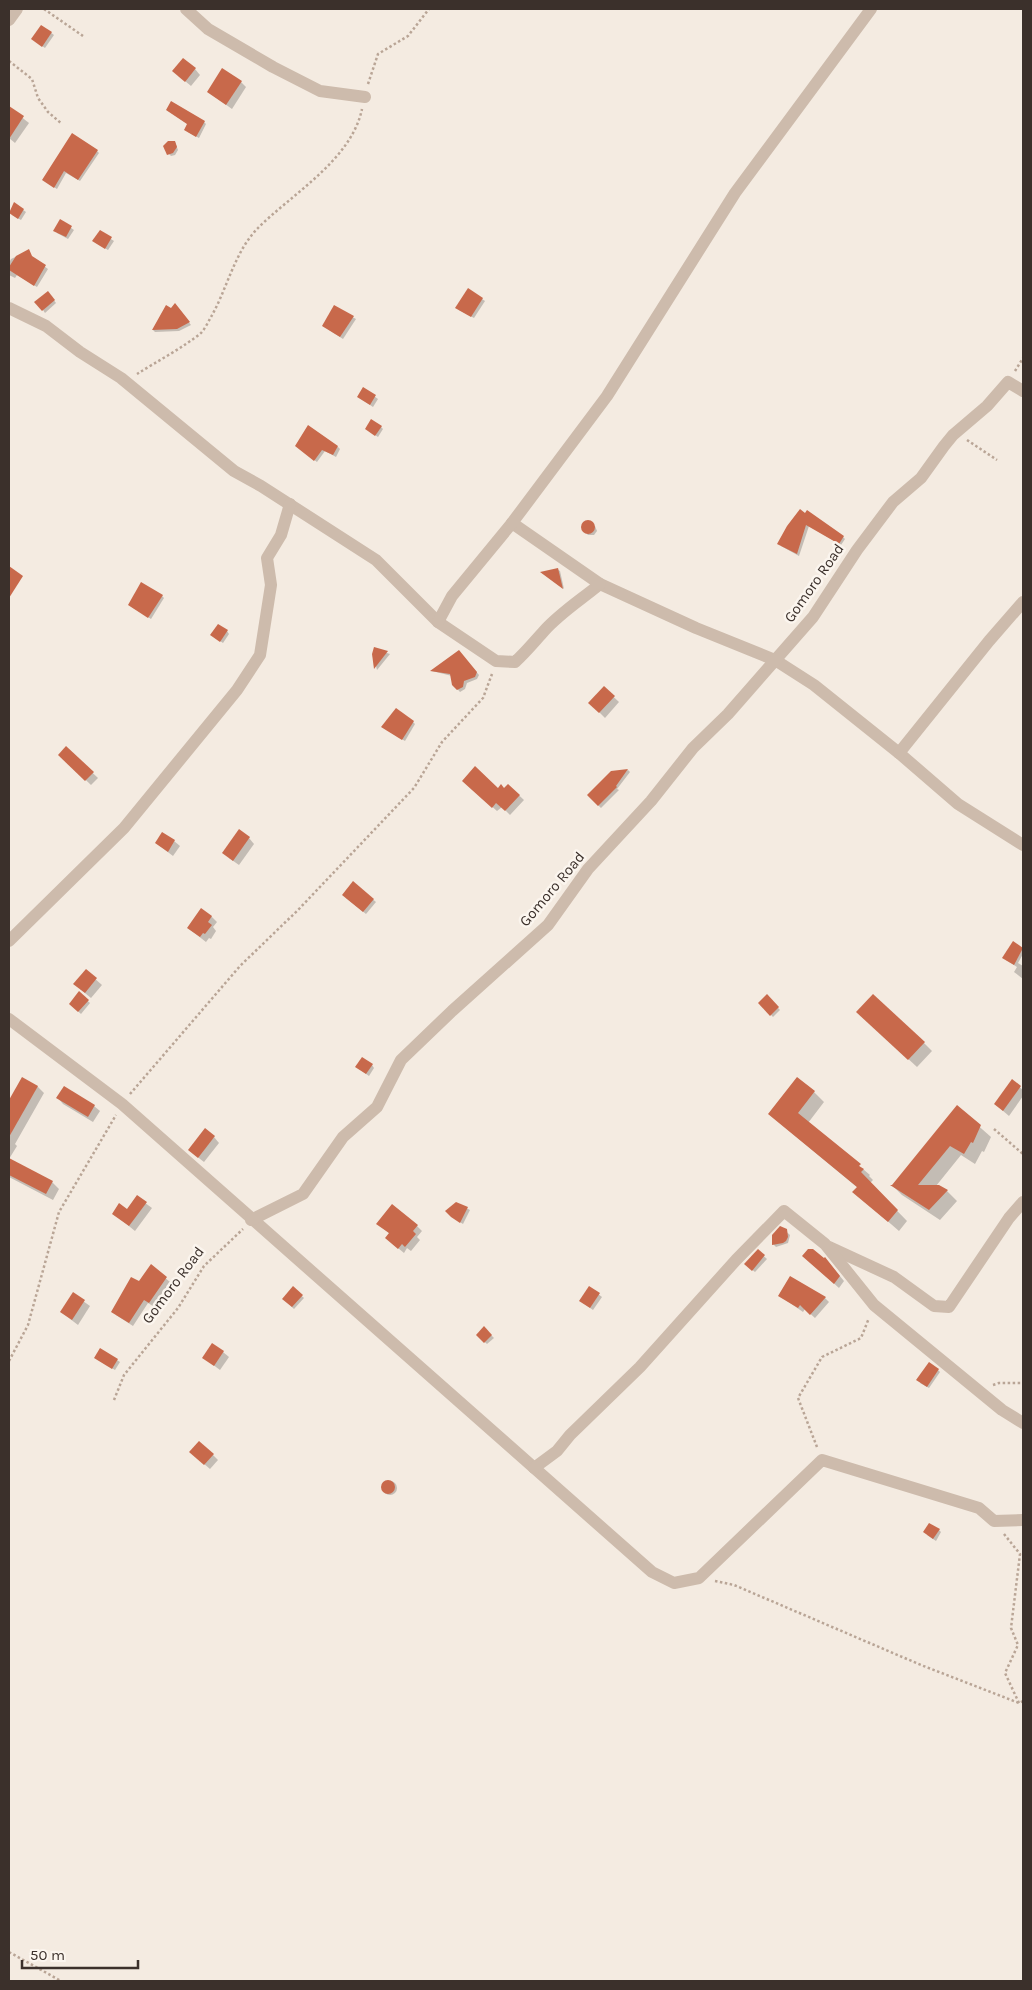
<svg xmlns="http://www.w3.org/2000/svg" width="1032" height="1990" viewBox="0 0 1032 1990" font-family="Karla,sans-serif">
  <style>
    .shadow { fill: #0003 }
    .building { fill: #c8694b }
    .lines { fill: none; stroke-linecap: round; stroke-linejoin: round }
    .path { stroke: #b9a596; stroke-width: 2.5; stroke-dasharray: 2.5 2.5; stroke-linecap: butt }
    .minor { stroke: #cdbbac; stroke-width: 12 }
    .labels { text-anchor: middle; stroke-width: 5; stroke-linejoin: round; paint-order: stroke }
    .street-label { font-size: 15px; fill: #3b302b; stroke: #fbf5ee }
  </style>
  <rect width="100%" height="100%" fill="#f4ebe1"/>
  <g class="shadow">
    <polygon points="42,26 54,35 45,48 35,41"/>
    <polygon points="195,69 200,75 191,86 179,76"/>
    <polygon points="241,82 246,87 232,109 208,92"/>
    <polygon points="10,108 29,123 15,143 9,138 9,111"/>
    <polygon points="167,110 204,122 206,124 199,138 188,132 189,125"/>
    <polygon points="175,142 178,150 175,155 171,156 165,150"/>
    <polygon points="97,151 99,153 80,181 66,173 57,189 43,180"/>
    <polygon points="15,204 26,212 21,220 12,215"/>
    <polygon points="61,221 74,230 68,239 57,233"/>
    <polygon points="100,232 114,241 108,250 96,243"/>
    <polygon points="28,251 33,258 48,269 37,287 17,275 15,278 9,275 9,263 11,259"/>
    <polygon points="50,295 56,303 45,313 43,310"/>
    <polygon points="482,299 485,301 474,318 459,310"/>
    <polygon points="166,306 172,310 177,307 191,325 179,331 155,332 153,330"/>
    <polygon points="334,307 356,319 343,339 323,326"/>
    <polygon points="363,388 378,399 373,407 361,399"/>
    <polygon points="381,427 383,429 378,437 369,431"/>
    <polygon points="338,447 340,449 336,457 325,451 317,462 299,448"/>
    <polygon points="800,511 843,537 845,539 841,545 809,526 799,556 781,546"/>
    <polygon points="587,522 595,526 597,531 594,535 588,535 583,530 584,524"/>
    <polygon points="557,569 560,571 564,589 542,573"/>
    <polygon points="162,596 164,598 151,619 132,607"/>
    <polygon points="227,631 229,634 223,643 214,637"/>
    <polygon points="375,649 390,654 377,670 373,654"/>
    <polygon points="459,652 479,675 477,679 467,683 465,689 460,692 453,684 452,676 432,671"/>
    <polygon points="604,688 619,702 605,718 590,703"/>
    <polygon points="413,722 415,724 405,741 382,727"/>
    <polygon points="66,748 98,778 91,785 60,755"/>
    <polygon points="628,770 630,772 617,789 619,790 601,808 588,795 612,772"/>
    <polygon points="468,785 498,789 504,789 508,785 524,800 510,815 502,807 497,811"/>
    <polygon points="249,838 254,844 239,865 229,858"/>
    <polygon points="174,841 180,846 173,856 156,843"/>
    <polygon points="353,883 376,902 366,914 346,898"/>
    <polygon points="211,916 217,922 213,927 216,931 211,939 209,938 206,942 188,928"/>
    <polygon points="1013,943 1023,949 1023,954 1018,963 1023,966 1023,979 1014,972 1017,967 1006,960"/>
    <polygon points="86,971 102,985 91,998 80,989"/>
    <polygon points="79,993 90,1003 81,1014 70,1004"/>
    <polygon points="767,996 780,1010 773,1017 760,1003"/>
    <polygon points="866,1020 924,1043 932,1051 917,1067"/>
    <polygon points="372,1065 374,1068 369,1076 359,1069"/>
    <polygon points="22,1078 38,1087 44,1093 15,1144 17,1146 9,1159 52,1182 59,1189 53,1200 9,1177 9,1102"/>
    <polygon points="1012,1081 1023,1090 1023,1096 1009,1116 995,1104"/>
    <polygon points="814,1092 824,1102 808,1123 870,1175 869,1176 873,1180 870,1183 907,1221 899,1231 854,1192 858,1188 769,1114"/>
    <polygon points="58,1098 94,1106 100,1111 93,1122 63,1104"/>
    <polygon points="957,1107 991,1137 984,1152 982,1151 975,1164 961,1155 936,1186 947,1191 957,1201 940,1220 902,1195 893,1186"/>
    <polygon points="214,1137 219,1143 204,1162 195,1155"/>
    <polygon points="137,1197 152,1208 135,1231 114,1214 127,1211"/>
    <polygon points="456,1203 470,1210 463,1224 455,1219"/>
    <polygon points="378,1224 417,1226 422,1231 417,1237 420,1240 411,1251 407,1248 404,1253 392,1243 390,1234"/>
    <polygon points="782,1228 790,1235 788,1243 776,1247 773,1244"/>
    <polygon points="758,1251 767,1259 755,1272 745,1264"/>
    <polygon points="808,1260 829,1263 844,1281 839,1288"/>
    <polygon points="151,1266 170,1282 153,1306 148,1303 133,1326 116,1315"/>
    <polygon points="589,1287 602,1297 593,1310 583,1303"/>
    <polygon points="293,1288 304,1298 294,1309 283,1299"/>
    <polygon points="73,1294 90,1306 78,1325 61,1312"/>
    <polygon points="780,1296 825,1298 829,1302 815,1318 805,1309 803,1312"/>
    <polygon points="484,1328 494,1338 487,1344 477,1335"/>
    <polygon points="223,1352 229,1357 220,1370 204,1358"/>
    <polygon points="98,1360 117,1360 120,1362 115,1370"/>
    <polygon points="938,1370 940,1372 929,1388 920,1383"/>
    <polygon points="213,1455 218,1460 210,1469 196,1457"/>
    <circle cx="390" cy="1488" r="7"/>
    <polygon points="939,1530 941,1532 936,1541 927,1535"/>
  </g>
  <g class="building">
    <polygon points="41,25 52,32 42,47 31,39"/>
    <polygon points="183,58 196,68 185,82 172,71"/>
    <polygon points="222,68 242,81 226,105 207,92"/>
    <polygon points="171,101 205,121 196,137 184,130 187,124 166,110"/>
    <polygon points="9,106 24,116 9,139"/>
    <polygon points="72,133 98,150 78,180 64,171 54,188 42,180"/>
    <polygon points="168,141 175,141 177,147 173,153 167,155 163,146"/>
    <polygon points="14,202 24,209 18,219 9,213"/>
    <polygon points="60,219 72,226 66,237 53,231"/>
    <polygon points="100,230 112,237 105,249 92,241"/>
    <polygon points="29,249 32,256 46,265 34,286 9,270 9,267 16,256"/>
    <polygon points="468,288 483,298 471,317 455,308"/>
    <polygon points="48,291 55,300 42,311 34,302"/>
    <polygon points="175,303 190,322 177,329 152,330 166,305 171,308"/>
    <polygon points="334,305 354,316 340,337 322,326"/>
    <polygon points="363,387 376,395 370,405 357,397"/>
    <polygon points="371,419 382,426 375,436 365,429"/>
    <polygon points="308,425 338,446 333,455 322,450 314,461 295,446"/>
    <polygon points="800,509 805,513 807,510 844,536 839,544 806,525 797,554 777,544 787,526"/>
    <circle cx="588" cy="527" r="7"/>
    <polygon points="9,566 23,576 9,598"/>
    <polygon points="558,568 563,589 540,572"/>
    <polygon points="141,582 163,595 148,618 128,605"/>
    <polygon points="218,624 228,630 220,642 210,635"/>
    <polygon points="374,647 388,651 374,669 372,654"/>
    <polygon points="459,650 477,672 475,677 464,681 463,687 457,690 452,685 450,674 430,671"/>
    <polygon points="604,686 615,696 599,713 588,703"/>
    <polygon points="396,708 414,721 402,740 381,727"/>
    <polygon points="66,746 94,772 85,781 58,755"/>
    <polygon points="475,766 498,788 501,784 504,788 508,784 520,795 505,811 496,803 492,808 462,781"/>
    <polygon points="628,769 616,786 617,787 598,806 587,795 611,771"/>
    <polygon points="239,829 250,837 233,861 222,853"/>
    <polygon points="162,832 175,840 168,852 155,843"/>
    <polygon points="353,881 374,899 363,912 342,895"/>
    <polygon points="201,908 212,916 208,922 212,925 205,934 203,933 200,937 187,928"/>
    <polygon points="1013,941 1023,948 1014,965 1002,958"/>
    <polygon points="86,969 97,978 85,993 73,984"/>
    <polygon points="79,991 89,1000 78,1012 69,1004"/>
    <polygon points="767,994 779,1007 770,1016 758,1003"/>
    <polygon points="873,994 925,1042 908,1060 856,1012"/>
    <polygon points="362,1057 373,1064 366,1074 355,1067"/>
    <polygon points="22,1077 38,1086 9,1137 9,1100"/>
    <polygon points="797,1077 815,1091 798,1113 861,1164 859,1166 864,1169 861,1172 898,1210 888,1222 852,1192 857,1187 768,1114"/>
    <polygon points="1012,1079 1021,1086 1003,1111 994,1104"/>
    <polygon points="64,1086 95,1105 88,1117 56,1098"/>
    <polygon points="957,1105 981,1125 973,1143 971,1142 964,1154 950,1146 918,1185 939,1185 948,1190 929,1210 890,1185 892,1185"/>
    <polygon points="205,1128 215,1136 198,1158 188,1150"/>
    <polygon points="9,1158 53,1181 46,1194 9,1175"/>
    <polygon points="137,1195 147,1202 129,1226 112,1214 119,1203 127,1209"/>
    <polygon points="456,1202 468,1207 460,1223 451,1217 445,1211"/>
    <polygon points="392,1204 418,1225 413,1231 416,1234 405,1247 402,1244 398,1249 385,1238 389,1233 376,1224"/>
    <polygon points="780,1226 787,1229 788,1237 786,1241 783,1243 772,1245 772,1235"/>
    <polygon points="758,1249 765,1255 752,1271 744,1264"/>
    <polygon points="808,1249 813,1249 824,1258 825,1257 840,1276 834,1284 802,1256"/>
    <polygon points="151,1264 167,1277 149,1303 144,1300 129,1323 111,1312 131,1277 139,1281"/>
    <polygon points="790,1276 826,1297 810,1315 800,1305 798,1308 778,1296"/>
    <polygon points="293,1286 303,1295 292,1307 282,1299"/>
    <polygon points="589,1286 600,1293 590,1308 579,1301"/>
    <polygon points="73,1292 85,1300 72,1320 60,1312"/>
    <polygon points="484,1326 492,1335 484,1343 476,1335"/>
    <polygon points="212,1343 224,1351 214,1366 202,1358"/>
    <polygon points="100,1348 118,1359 112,1369 94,1358"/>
    <polygon points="929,1362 939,1369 927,1387 916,1380"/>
    <polygon points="199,1441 214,1454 204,1465 189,1452"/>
    <circle cx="388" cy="1487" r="7"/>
    <polygon points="929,1523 940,1529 933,1539 923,1532"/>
  </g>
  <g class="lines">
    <g class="path">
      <polyline points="44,9 83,36"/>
      <polyline points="9,61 32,79 38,98 48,112 62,124"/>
      <polyline points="368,84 378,54 408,36 429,9"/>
      <polyline points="1015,371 1023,358"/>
      <path d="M137,374c19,-12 47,-27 64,-41 4,-4 7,-11 10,-16 16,-28 23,-63 45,-87 35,-36 95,-69 106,-121"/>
      <polyline points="967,440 997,460"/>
      <polyline points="130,1094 240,966 298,910 414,788 442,742 483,698 492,674"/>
      <polyline points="994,1129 1023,1154"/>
      <polyline points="9,1361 28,1325 59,1212 116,1115"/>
      <polyline points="993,1385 999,1383 1023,1383"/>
      <polyline points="114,1400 124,1375 178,1308 204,1266 243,1229"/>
      <polyline points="817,1447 798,1398 822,1357 861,1338 869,1318"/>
      <polyline points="1004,1534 1020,1554 1011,1628 1018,1645 1005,1673 1019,1703"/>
      <polyline points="715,1581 734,1585 921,1665 1019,1703 1023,1701"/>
      <polyline points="9,1952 61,1981"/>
    </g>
    <g class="minor">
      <polyline points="186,9 208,29 273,67 320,91 365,97"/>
      <polyline points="9,20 17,9"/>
      <path d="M9,308l37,18 34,26 41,26 113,93 27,15 115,74 62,62 58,39 19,1c11,-10 19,-20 29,-31 16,-18 38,-32 56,-47l96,44 79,32 39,25 85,68 59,51 65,41"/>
      <polyline points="512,523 600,584"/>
      <polyline points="438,622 452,596 512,523 607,396 735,193 871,9"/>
      <polyline points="899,753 989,641 1023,602"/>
      <polyline points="9,941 124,828 237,690 260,655 271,585 267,558 281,535 290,504"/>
      <polyline points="9,1019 122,1104 652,1572 674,1583 699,1578 822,1460 979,1508 994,1521 1023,1520"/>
      <polyline points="251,1220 303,1194 343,1137 377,1107 401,1060 452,1011 548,925 588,869 651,801 693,748 728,714 813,617 857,550 893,502 921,478 944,446 953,435 987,406 1008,382 1023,391"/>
      <polyline points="829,1247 894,1277 934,1306 949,1307 1009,1218 1023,1202"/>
      <polyline points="534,1468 557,1451 570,1435 640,1367 736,1260 784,1211 825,1244 874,1305 1002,1410 1023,1423"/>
    </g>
  </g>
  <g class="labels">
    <g class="street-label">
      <text transform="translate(814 583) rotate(-55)" y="5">Gomoro Road</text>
      <text transform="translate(552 889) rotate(-50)" y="5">Gomoro Road</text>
      <text transform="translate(173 1285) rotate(-53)" y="5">Gomoro Road</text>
    </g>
  </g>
  <rect width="1032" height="1990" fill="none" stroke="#3b302b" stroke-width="20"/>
  <path d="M22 1960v8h116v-8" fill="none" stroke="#3b302b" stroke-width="2.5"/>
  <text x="30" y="1960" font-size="15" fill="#3b302b" stroke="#fbf5ee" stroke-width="4" paint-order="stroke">50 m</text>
</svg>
